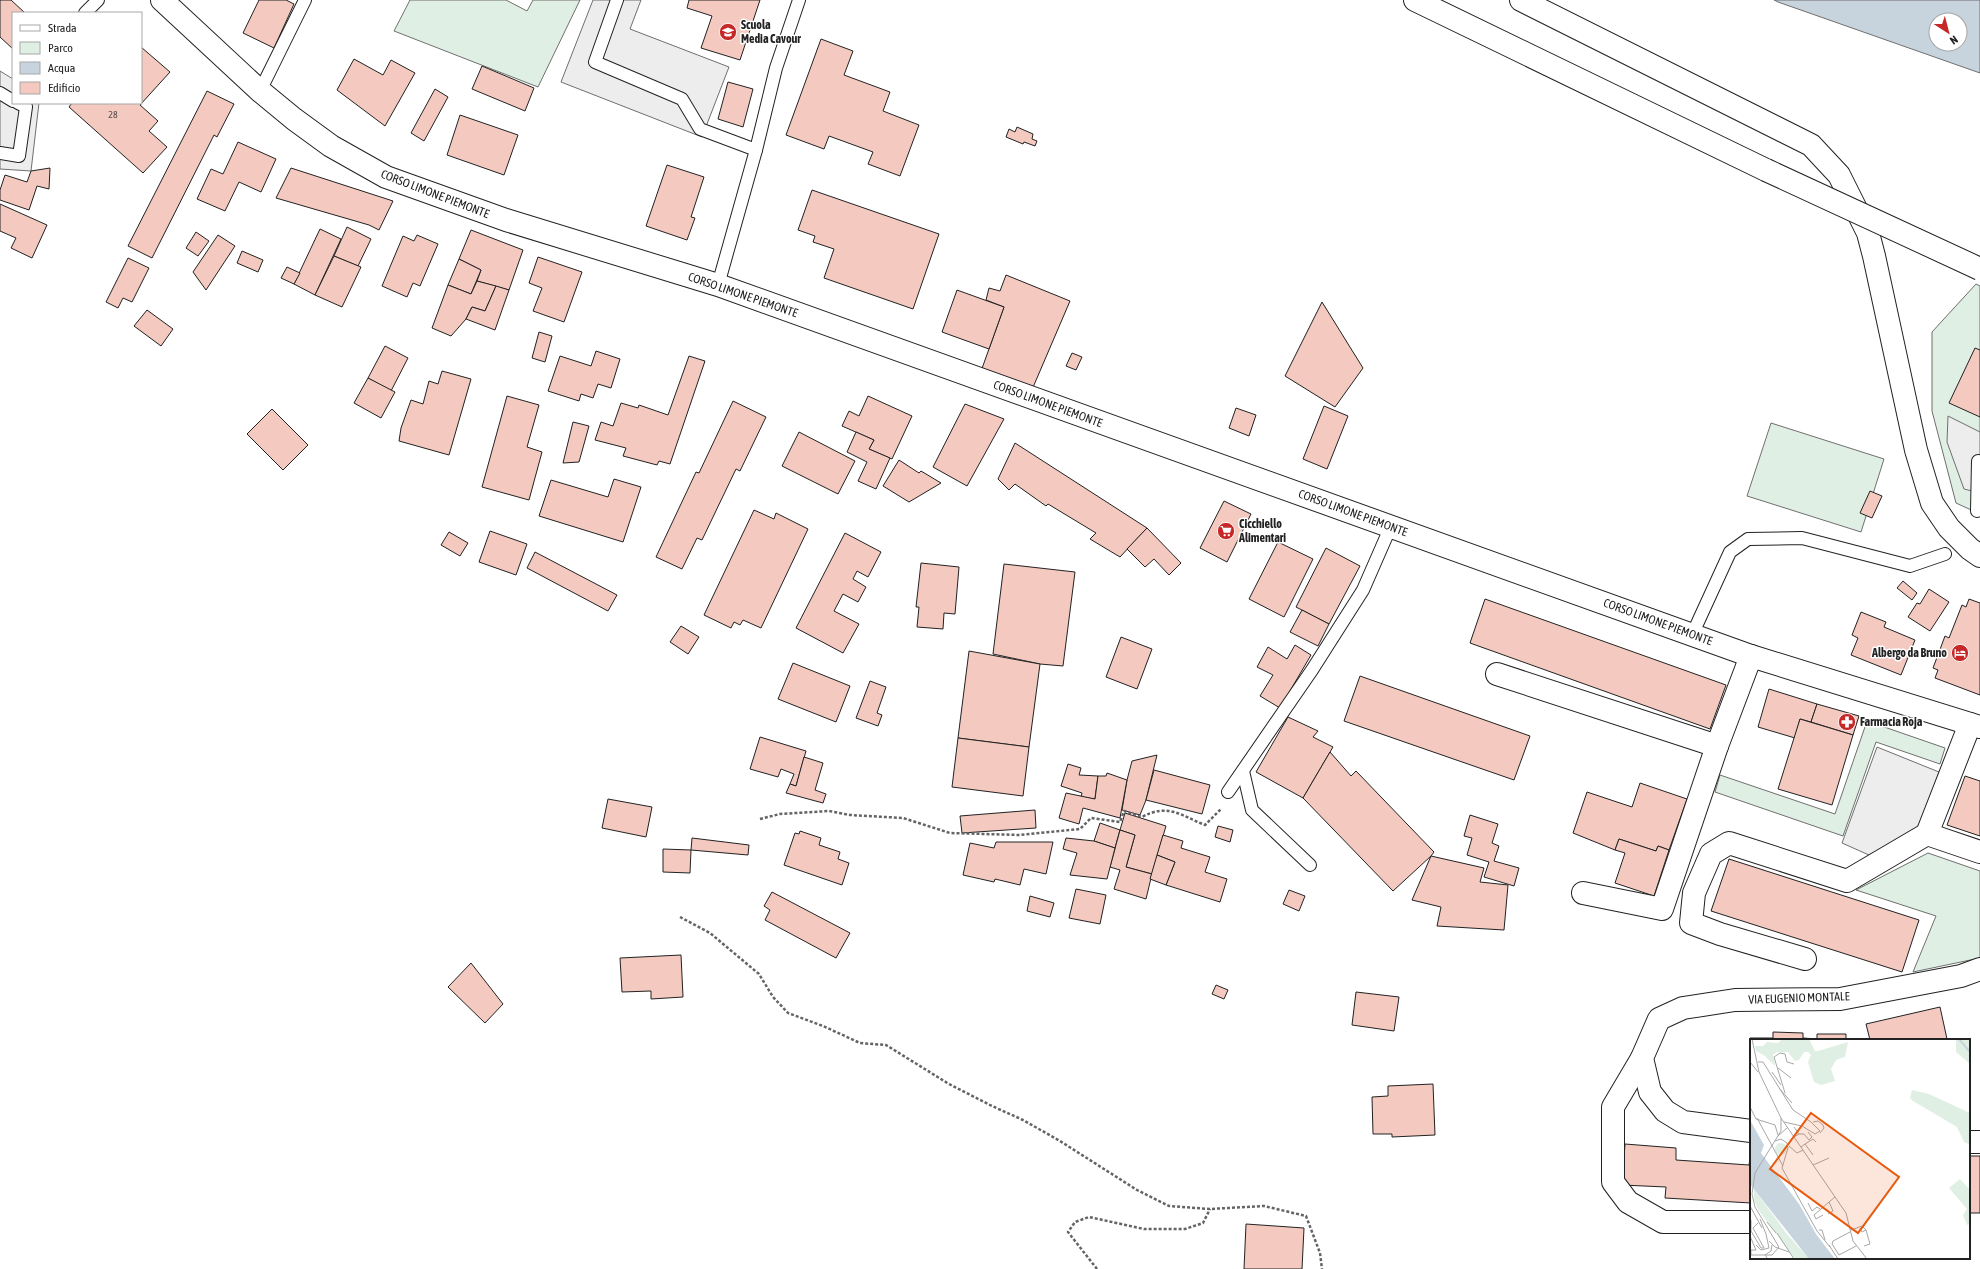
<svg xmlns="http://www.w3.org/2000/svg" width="1980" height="1269" viewBox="0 0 1980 1269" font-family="'Asap Condensed',sans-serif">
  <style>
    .green { fill: #e0efe3; stroke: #6f6f6f }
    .parking { fill: #ededed; stroke: #6f6f6f }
    .water { fill: #c7d3dd; stroke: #6f6f6f; fill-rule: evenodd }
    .building { fill: #f3c9c0; stroke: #222 }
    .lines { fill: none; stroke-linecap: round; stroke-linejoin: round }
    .lane-casing { stroke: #222; stroke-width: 14 }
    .street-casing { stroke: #222; stroke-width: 24 }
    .secondary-casing { stroke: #222; stroke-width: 24 }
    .primary-casing { stroke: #222; stroke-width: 24 }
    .highway-casing { stroke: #222; stroke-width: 24 }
    .path { stroke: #646464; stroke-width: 2.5; stroke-dasharray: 3 2; stroke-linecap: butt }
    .lane { stroke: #fff; stroke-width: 12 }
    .street { stroke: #fff; stroke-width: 22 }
    .secondary { stroke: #fff; stroke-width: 22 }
    .primary { stroke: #fff; stroke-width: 22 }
    .highway { stroke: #fff; stroke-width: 22 }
    .primary-bridge-casing { stroke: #222; stroke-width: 24; stroke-linecap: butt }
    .primary-bridge { stroke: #fff; stroke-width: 22 }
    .labels { text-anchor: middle; stroke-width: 3; stroke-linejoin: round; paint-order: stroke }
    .number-label { font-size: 10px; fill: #564c4a }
    .poi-label { font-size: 12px; font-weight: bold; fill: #222; stroke: #fff; text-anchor: start }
    .street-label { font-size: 12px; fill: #222; stroke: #fff }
    .inset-river { fill: none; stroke: #c7d3dd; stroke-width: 2 }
    .inset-road { fill: none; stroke: #a7a7a7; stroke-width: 1 }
    .view { fill: #e8590c; fill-opacity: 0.15; stroke: #e8590c; stroke-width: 2 }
    .inset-edge { fill: none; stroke: #222; stroke-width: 2 }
  </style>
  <rect width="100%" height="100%" fill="#fff"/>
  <g class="green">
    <polygon points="410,0 506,0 527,11 533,0 580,0 538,87 394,31"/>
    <polygon points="1976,284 1980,286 1980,514 1956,503 1932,411 1932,332"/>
    <polygon points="1771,423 1884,459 1861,532 1747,496"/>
    <polygon points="1867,721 1945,748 1940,764 1876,742 1843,836 1715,792 1720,775 1835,814"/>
    <polygon points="1928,853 1980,871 1980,958 1913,972 1936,916 1856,890"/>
  </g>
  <g class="parking">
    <polygon points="593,0 641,0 630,29 729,67 702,137 561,82"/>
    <polygon points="0,71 13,79 13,103 39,103 31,171 0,169"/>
    <polygon points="1948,416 1980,432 1980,493 1964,489 1947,442"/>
    <polygon points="1877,747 1939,772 1919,829 1869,855 1842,843"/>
  </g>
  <path class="water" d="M1774,0h206v73l-202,-71zM1936,20h24v24h-24z"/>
  <g class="building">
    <polygon points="0,0 11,0 25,13 13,13 13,49 0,37"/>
    <polygon points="259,0 286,0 294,4 274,48 243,33"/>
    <polygon points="689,0 760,0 740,60 701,48 712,16 687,8"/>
    <polygon points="821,39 853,51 844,75 890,92 883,111 919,125 900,176 868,164 873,152 829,136 824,149 786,135"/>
    <polygon points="141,47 170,72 140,105 158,121 149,131 167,147 143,173 69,107 72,103 141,103"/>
    <polygon points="354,59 383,75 391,60 415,73 385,126 337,90"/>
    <polygon points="482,66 534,88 525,111 472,89"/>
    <polygon points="728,82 753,89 743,127 718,119"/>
    <polygon points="435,89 448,97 424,141 411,133"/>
    <polygon points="207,91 234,104 217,137 214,135 152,258 128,246"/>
    <polygon points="460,115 518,135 504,175 447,155"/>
    <polygon points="1017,127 1033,134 1032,139 1037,141 1035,146 1024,142 1023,144 1006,137 1009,129 1015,132"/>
    <polygon points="238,142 276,159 261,192 239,182 225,211 197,199 211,169 223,174"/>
    <polygon points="667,165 704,177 691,217 695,218 687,240 646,226"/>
    <polygon points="50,168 49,189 37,186 29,210 0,200 0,190 5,175 27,182 31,171"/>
    <polygon points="291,168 393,201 379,230 369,225 276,198"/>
    <polygon points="812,190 939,234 913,309 824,278 834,249 813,242 815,236 798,230"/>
    <polygon points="0,204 47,225 32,258 11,248 16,238 0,231"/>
    <polygon points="347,227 371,239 358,266 334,256"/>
    <polygon points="320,229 341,239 315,295 294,284"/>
    <polygon points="471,230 523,250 509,290 477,281 481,270 459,259"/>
    <polygon points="196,232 209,241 198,256 186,248"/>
    <polygon points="218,235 235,246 206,290 193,272"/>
    <polygon points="417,235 438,244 420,286 413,283 407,297 382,286 403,236 414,241"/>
    <polygon points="242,251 263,260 258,272 237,263"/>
    <polygon points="334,256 361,267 342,307 315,295"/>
    <polygon points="538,257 582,272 564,322 533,311 542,288 529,283"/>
    <polygon points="128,258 149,268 132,302 123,298 118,308 106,302"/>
    <polygon points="459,259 481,270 471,294 448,285"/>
    <polygon points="287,267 300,273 294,284 281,278"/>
    <polygon points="1006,275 1070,301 1031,392 980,374 1004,307 986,300 989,288 1000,291"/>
    <polygon points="477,281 496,286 485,311 472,307 466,319 451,336 432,328 448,285 471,294"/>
    <polygon points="496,286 509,290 495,330 466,319 472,307 485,311"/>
    <polygon points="957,290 1004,307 989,349 942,332"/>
    <polygon points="1322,302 1363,368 1335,407 1285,376"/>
    <polygon points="147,310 173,329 161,346 134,326"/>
    <polygon points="539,332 552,336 545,362 532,358"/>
    <polygon points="385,346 408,358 391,391 368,378"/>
    <polygon points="1975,348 1980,350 1980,417 1949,403"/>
    <polygon points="596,351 620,359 611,388 598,384 593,398 581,394 579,401 548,391 560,356 591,366"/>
    <polygon points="1072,353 1082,357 1076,370 1066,366"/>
    <polygon points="689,356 705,361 670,464 659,461 657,465 623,456 626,448 595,440 601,422 613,426 621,403 638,408 639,405 668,415"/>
    <polygon points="442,371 471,379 449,455 399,441 401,428 411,400 423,404 429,381 438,384"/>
    <polygon points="368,378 395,392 381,418 354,403"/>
    <polygon points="507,396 539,405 527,447 542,452 529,500 482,487"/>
    <polygon points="868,396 912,416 892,459 869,449 874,440 842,426 849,411 859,416"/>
    <polygon points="733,401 766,417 740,471 736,469 702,540 697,538 682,569 656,557 696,472 699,473"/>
    <polygon points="965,404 1004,419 967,486 933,467"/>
    <polygon points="1324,406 1348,416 1327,469 1303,459"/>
    <polygon points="1236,408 1256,415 1249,436 1229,428"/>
    <polygon points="272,409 308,445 283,470 247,434"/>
    <polygon points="573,422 589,426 579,462 563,463"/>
    <polygon points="799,432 855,461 838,494 782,466"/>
    <polygon points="856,432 874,440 869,449 890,458 876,489 858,481 867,462 847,452"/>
    <polygon points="1015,443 1147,528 1120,557 1090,539 1096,533 1048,504 1046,506 1015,484 1009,490 998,479"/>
    <polygon points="899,460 919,473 921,471 941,483 909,502 883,486"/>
    <polygon points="614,479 641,487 623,542 539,516 551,480 608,497"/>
    <polygon points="1870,491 1882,496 1872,518 1860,513"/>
    <polygon points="1224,501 1251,514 1227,562 1200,548"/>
    <polygon points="754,510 774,519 776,513 808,529 761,628 743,620 740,625 734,622 731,628 704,615"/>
    <polygon points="1147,528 1181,563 1169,575 1154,559 1145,567 1127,549"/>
    <polygon points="490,531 527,544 516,575 479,562"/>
    <polygon points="449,532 468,543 460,556 441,545"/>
    <polygon points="845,533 881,552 868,577 857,571 853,579 866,587 858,602 843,594 834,611 859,624 843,653 796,628"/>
    <polygon points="1278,542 1313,559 1284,617 1249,599"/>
    <polygon points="1326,548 1360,566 1329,624 1296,607"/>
    <polygon points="535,552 617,595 608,611 527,568"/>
    <polygon points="921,563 959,567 955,614 944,613 943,629 917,627 919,607 916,607"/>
    <polygon points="1004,564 1075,572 1063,666 1040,664 993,654"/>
    <polygon points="1903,581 1917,593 1912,600 1897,588"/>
    <polygon points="1929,589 1949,602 1930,631 1908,617 1917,603 1920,604"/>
    <polygon points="1485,599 1726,685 1710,729 1470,643"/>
    <polygon points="1969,599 1980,603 1980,695 1935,678 1938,670 1933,668 1945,636 1949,638 1962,605 1966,607"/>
    <polygon points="1302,610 1329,624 1318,646 1290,632"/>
    <polygon points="1861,612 1886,622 1884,627 1915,640 1901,675 1851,655 1858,638 1852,635"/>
    <polygon points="681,626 699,637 688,654 670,642"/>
    <polygon points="1121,637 1152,649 1137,689 1106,677"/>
    <polygon points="1295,645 1311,655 1280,708 1260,696 1273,675 1257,667 1268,647 1287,659"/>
    <polygon points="969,651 1040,664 1029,747 958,738"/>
    <polygon points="793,663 850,686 836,722 778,699"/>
    <polygon points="1360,676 1530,736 1514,780 1344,721"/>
    <polygon points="870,681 886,687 877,713 882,715 878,726 856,718"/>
    <polygon points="1769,689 1817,704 1811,722 1800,719 1795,738 1758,727"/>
    <polygon points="1817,704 1859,716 1853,735 1811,722"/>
    <polygon points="1288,717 1318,731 1313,737 1333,747 1303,798 1256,772"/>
    <polygon points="1800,719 1853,735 1832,805 1778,789"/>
    <polygon points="760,737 806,751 796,786 790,784 794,774 781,769 778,777 750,769"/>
    <polygon points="958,738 1029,747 1023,796 952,787"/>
    <polygon points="1330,752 1351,776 1356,771 1434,852 1431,856 1393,891 1303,798"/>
    <polygon points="1157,755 1146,800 1140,815 1122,810 1127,780 1132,761"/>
    <polygon points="804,757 823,763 815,790 826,794 823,803 786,793 790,784 796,786"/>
    <polygon points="1068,764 1081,768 1079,775 1098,776 1095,799 1081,797 1082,793 1061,786"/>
    <polygon points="1154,770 1210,785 1202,814 1146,800"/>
    <polygon points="1107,773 1127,780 1120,818 1083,808 1079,824 1059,818 1066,793 1095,799 1098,776 1106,776"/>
    <polygon points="1965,776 1980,781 1980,836 1947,825"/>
    <polygon points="1640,783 1687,799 1669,850 1658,846 1656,851 1619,839 1615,850 1573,833 1587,792 1632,807"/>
    <polygon points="608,799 652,807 646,837 602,828"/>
    <polygon points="1035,810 1036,828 962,833 960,816"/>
    <polygon points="1125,813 1166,826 1152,874 1126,867 1135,835 1120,830"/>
    <polygon points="1470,815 1498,824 1492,843 1499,846 1494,861 1519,868 1514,886 1484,877 1489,862 1467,855 1472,838 1464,836"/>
    <polygon points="1100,823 1120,830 1115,848 1094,841"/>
    <polygon points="1218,826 1233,830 1230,842 1215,837"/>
    <polygon points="1120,830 1135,835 1126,867 1152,874 1146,899 1114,889 1120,870 1110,867"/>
    <polygon points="800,831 821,838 819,845 840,852 838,859 849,863 842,885 784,865 795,833 799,834"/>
    <polygon points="1163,835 1183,841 1181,848 1210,857 1205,872 1227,879 1220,902 1166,885 1175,862 1157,855"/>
    <polygon points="692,838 749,845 748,855 691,850"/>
    <polygon points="1066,838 1094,841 1115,848 1107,879 1070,875 1077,853 1063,849"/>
    <polygon points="1619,839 1656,851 1658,846 1669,850 1654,896 1615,883 1625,853 1615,850"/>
    <polygon points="996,842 1053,842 1046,874 1024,869 1020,885 995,879 994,882 963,875 970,843 994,848"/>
    <polygon points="663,849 691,850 690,873 663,872"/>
    <polygon points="1157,855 1175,862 1166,885 1150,879"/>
    <polygon points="1431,856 1484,868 1480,882 1508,885 1504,930 1437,926 1441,907 1412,900"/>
    <polygon points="1729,859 1919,920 1902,972 1711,911"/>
    <polygon points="1076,889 1106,895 1100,924 1069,918"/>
    <polygon points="1289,890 1305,896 1299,911 1283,904"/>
    <polygon points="772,892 850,933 836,958 765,920 770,910 764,906"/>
    <polygon points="1030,896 1054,903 1050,917 1027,911"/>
    <polygon points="681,955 683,997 651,999 651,991 622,992 620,958"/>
    <polygon points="471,963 503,1004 485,1023 448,987"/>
    <polygon points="1216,985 1228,990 1224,999 1212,994"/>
    <polygon points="1356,992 1399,997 1394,1031 1352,1025"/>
    <polygon points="1940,1007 1947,1039 1870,1040 1866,1024"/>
    <polygon points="1773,1032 1803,1033 1803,1038 1817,1039 1817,1034 1846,1034 1846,1040 1857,1040 1751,1040 1751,1081 1750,1081 1750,1038 1773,1038"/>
    <polygon points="1433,1084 1435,1135 1392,1137 1392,1134 1373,1134 1372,1097 1388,1096 1388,1086"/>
    <polygon points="1625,1144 1676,1148 1676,1160 1749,1165 1751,1152 1751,1203 1665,1198 1666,1187 1622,1185"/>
    <rect x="1969" y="1156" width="11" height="57"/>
    <polygon points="1246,1224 1304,1228 1302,1269 1244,1269"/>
  </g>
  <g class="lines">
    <defs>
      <g id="lane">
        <polyline points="617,0 595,62 682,99 700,129 756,150 718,285"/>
        <polyline points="85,13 98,0"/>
        <polyline points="260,91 305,0"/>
        <polyline points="0,93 13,101"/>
        <polyline points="756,150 776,68 799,0"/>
        <polyline points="0,153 19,156 26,107 18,103"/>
        <polyline points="1977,511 1978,461"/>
        <polyline points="1692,635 1730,552 1748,539 1802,538 1910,566 1945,554"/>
        <polyline points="1243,771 1252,810 1310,865"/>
        <polyline points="1228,792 1312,670 1363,590 1391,526"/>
      </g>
      <g id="street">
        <polyline points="1497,674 1717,746 1751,656"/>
        <polyline points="1970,724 1927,834 1980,852"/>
        <polyline points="1583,893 1662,909 1717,746"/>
        <polyline points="1805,959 1720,934 1691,923 1694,893 1711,854 1729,843 1847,881 1927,834"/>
        <polyline points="1642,1058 1613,1107 1613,1182 1628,1202 1663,1222 1751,1222"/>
        <polyline points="1751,1131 1683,1122 1665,1111 1650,1092 1642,1058 1659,1019 1683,1008 1735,1000 1840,999 1961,976 1980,969"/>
        <polyline points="1969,1142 1980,1142"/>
      </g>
      <polyline id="secondary" points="162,0 260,91 294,119 331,146 386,177 506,220 718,285 1751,656 1980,727"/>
      <polyline id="primary" points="1415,0 1766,170"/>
      <polyline id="highway" points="1521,0 1811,145 1839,175 1868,233 1874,256 1916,450 1932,503 1949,528 1970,549 1980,556"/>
    </defs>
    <use href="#lane" class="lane-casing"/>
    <use href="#street" class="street-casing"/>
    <use href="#secondary" class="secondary-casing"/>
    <use href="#primary" class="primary-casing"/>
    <use href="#highway" class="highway-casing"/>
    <g class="path">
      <path d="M760,819l20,-5 49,-3 21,4 53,3 47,15 70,2 60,-6 11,-11 29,4 4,-11 18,6c26,-14 38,-2 63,8l16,-16"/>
      <polyline points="680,917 710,933 759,974 773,997 788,1013 823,1026 860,1043 886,1045 949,1084 992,1106 1023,1120 1060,1141 1137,1190 1169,1206 1210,1209 1264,1206 1306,1216 1320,1253 1322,1269"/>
      <polyline points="1097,1269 1068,1232 1075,1222 1089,1217 1144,1229 1185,1229 1203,1223 1210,1209"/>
    </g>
    <use href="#lane" class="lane"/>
    <use href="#street" class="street"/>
    <use href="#secondary" class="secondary"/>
    <use href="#primary" class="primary"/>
    <use href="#highway" class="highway"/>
    <defs>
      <polyline id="primary-bridge" points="1766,170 1980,269"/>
    </defs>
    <use href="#primary-bridge" class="primary-bridge-casing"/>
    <use href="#primary-bridge" class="primary-bridge"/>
  </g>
  <defs>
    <symbol id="school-disc" viewBox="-11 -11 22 22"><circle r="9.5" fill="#c62828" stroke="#fff"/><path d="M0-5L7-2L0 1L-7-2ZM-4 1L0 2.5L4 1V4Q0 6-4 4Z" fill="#fff"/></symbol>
    <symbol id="supermarket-disc" viewBox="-11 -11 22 22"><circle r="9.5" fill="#c62828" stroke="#fff"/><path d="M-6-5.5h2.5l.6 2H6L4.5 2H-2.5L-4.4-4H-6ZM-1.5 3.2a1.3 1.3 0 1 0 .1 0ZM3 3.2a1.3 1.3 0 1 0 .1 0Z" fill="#fff"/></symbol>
    <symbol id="hotel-disc" viewBox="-11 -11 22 22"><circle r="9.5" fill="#c62828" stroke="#fff"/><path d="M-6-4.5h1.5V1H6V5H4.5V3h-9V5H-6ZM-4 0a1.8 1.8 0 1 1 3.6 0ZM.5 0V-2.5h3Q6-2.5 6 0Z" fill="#fff"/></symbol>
    <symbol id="pharmacy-disc" viewBox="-11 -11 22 22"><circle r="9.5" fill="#c62828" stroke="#fff"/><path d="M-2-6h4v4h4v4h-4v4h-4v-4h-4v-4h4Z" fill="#fff"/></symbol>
  </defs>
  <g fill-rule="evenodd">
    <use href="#school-disc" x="718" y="22" width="20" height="20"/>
    <use href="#supermarket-disc" x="1216" y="521" width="20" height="20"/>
    <use href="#hotel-disc" x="1950" y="643" width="20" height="20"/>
    <use href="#pharmacy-disc" x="1837" y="712" width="20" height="20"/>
  </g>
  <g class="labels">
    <g class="number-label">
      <text x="113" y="118">28</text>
    </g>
    <g class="poi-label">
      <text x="741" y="29">Scuola<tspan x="741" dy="14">Media Cavour</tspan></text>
      <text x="1239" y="528">Cicchiello<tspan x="1239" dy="14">Alimentari</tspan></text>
      <text x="1947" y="657" text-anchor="end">Albergo da Bruno</text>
      <text x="1860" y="726">Farmacia Roja</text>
    </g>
    <g class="street-label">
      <text transform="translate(435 194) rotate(21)" y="4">CORSO LIMONE PIEMONTE</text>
      <text transform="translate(743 295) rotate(19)" y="4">CORSO LIMONE PIEMONTE</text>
      <text transform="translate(1048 404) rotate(20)" y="4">CORSO LIMONE PIEMONTE</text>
      <text transform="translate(1353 513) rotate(20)" y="4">CORSO LIMONE PIEMONTE</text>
      <text transform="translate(1658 622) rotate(20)" y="4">CORSO LIMONE PIEMONTE</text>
      <text transform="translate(1799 998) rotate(-2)" y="4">VIA EUGENIO MONTALE</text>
    </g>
  </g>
  <g transform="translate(1750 1039)">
    <rect width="220" height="220" fill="#fff"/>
    <path d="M32,0h27l6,12h3l30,-9 -3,15 -9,3 -5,9 4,12 -14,4 -7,-3 -6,-20 3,-7 -3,-3h-4l-5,8 -4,1 -7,-9h-11l-4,3 2,11 -10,-10 -9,-5 -1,-5h8l4,-4 11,1zM206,0h14v25l-14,-12zM162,51l17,4 41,19v32l-6,-3 -7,-15 -44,-26 -3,-3zM25 110a6 6 0 1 1 12 0a6 6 0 1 1-12 0ZM210,140l10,11v34l-3,1 -4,-10 4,-6 -18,-21zM4,150l33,45 22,25h-14l-36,-48 -5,-11z" fill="#e0efe3"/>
    <path d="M0,81l14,25 -3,8 38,51 17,30 19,25h-26l-59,-75z" fill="#c7d3dd"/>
    <path class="inset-river" d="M209,0l11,13"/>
    <path class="inset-road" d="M2,0l7,33 22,46 65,95 7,28 14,18M0,23l8,10M8,23h5l30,48 18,12 9,9 -5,3 -13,-8 -18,-4M28,29l13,10M22,33l9,13M29,49l13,15M35,54l-11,-36 6,-4 5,1 2,8 7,2M0,68l6,12 19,6 3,10M7,79l26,48M63,83l5,-1 5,4 1,3 -4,5M44,88l5,7 -5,3M49,95h5l5,6 3,-3 -4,-5M28,97l9,-8M25,102l6,-2 6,4 1,5 -6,20 35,63 13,16M55,105l8,-5 3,3M39,107l8,7 6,-3M51,108l4,-3 8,11M63,126l16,-7M58,164l4,8 5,-4 3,2M0,167l12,22M78,175l5,-3 -4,-9 6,-5M73,176l-7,4 -2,-4 15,-13M10,180l6,15M1,181v11l10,17h3M17,183l9,11M8,184l-5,5 11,20M69,191h3l3,10M101,191l11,-4 4,4 -4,2 -2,-4M100,193l-17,9 -1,3 7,11 17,-9M27,194l17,26M0,197l6,14M19,202l6,6 14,5M6,206l5,5 8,-2 -3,-14M79,206l9,14M114,207l6,-2 -4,-14M6,211h-5v5h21l7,-8 -24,-40 -3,-13 3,-21 26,-42v-13M18,220l-3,-4 6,-4 1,-6"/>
    <path class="view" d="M61,74l88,64 -41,56 -88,-64z"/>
    <rect width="220" height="220" class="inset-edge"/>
  </g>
  <rect x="12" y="12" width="130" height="92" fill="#ffffff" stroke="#a7a7a7"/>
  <rect x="20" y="25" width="20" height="6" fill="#ffffff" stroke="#a7a7a7"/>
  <text x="48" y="32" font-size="12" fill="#222222">Strada</text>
  <rect x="20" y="42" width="20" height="12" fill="#e0efe3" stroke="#a7a7a7"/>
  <text x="48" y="52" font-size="12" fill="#222222">Parco</text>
  <rect x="20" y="62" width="20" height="12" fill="#c7d3dd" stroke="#a7a7a7"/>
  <text x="48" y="72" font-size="12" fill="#222222">Acqua</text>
  <rect x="20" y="82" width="20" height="12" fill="#f3c9c0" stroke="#a7a7a7"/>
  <text x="48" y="92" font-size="12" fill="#222222">Edificio</text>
  <g transform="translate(1948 32) rotate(144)"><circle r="19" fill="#ffffff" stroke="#a7a7a7"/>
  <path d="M0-3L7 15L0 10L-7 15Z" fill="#c62828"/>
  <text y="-6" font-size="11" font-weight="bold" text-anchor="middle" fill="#222222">N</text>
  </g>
</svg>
